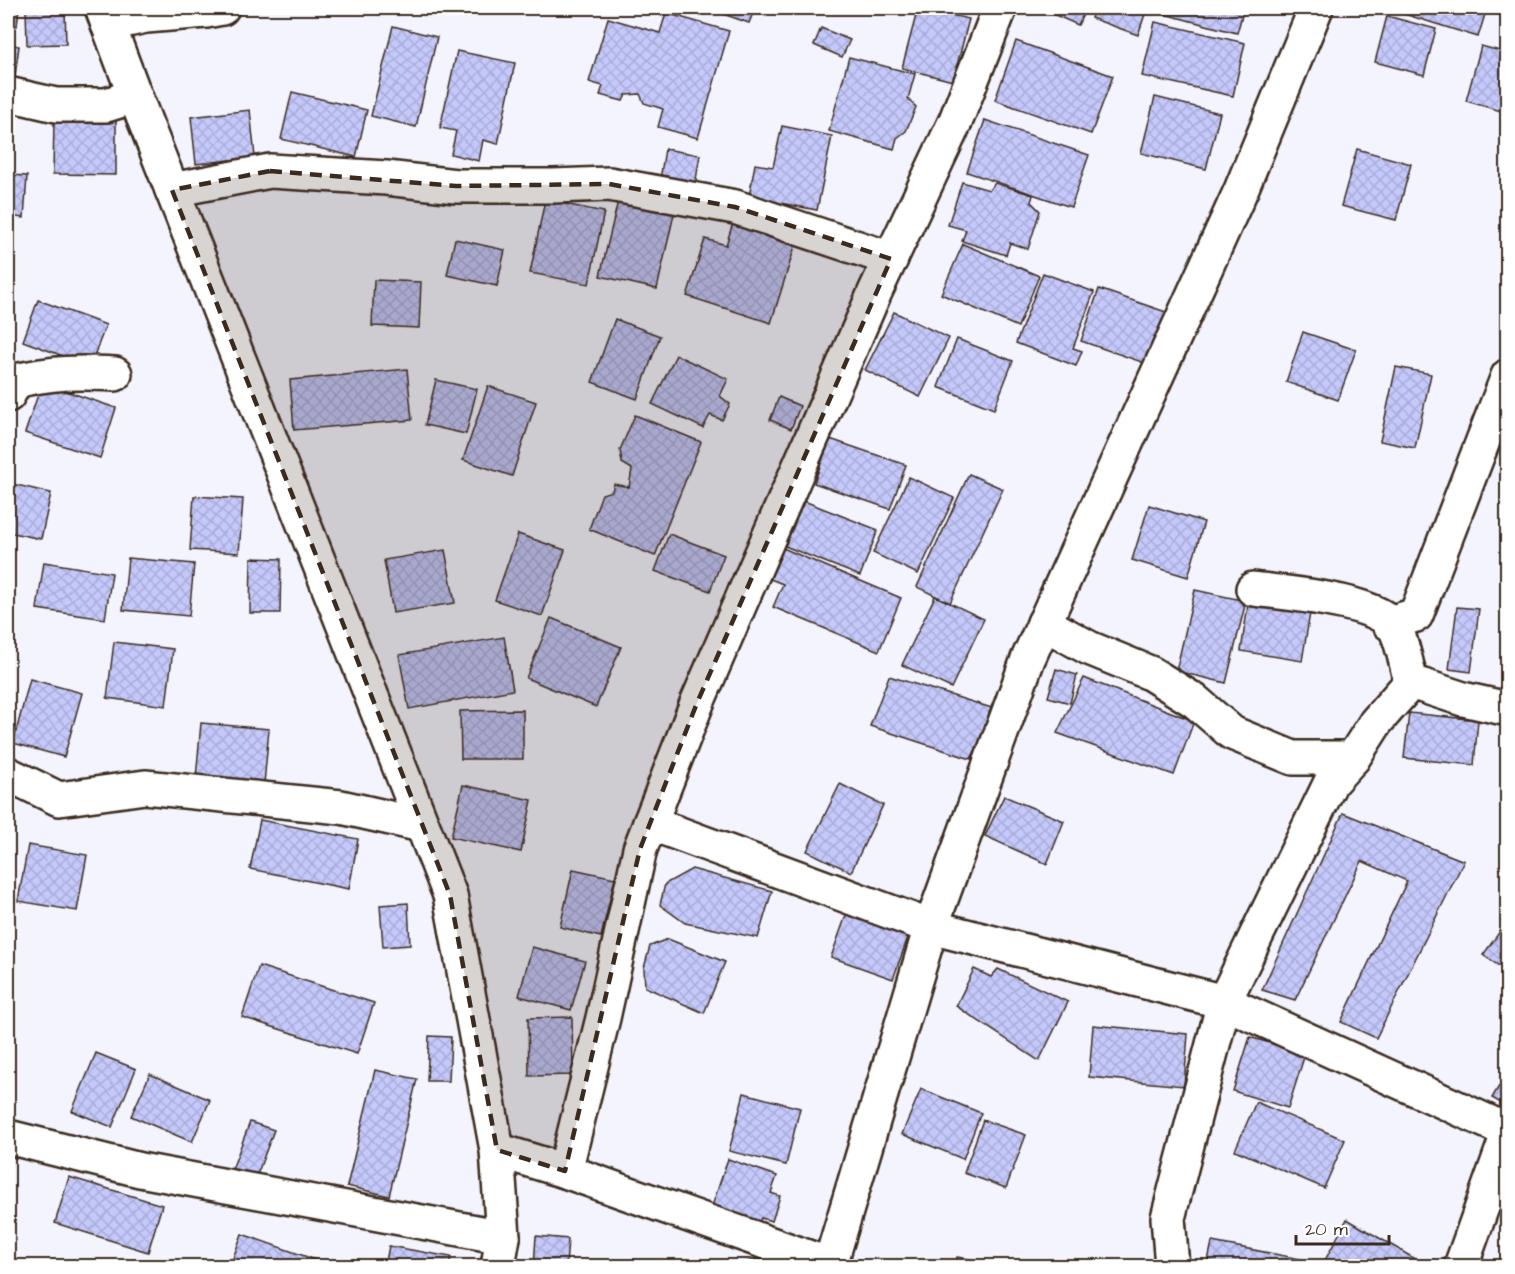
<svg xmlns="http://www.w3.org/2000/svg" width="1515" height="1274" viewBox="0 0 1515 1274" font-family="'Architects Daughter',sans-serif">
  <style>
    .building { fill: url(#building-cross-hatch); stroke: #3b2a1e; stroke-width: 1.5 }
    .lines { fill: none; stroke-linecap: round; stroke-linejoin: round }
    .minor-casing { stroke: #3b2a1e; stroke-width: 38 }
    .minor { stroke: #fff; stroke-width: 33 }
    .marked { fill: #3b2a1e; fill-opacity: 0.2; stroke: #3b2a1e; stroke-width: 4.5; stroke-dasharray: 12 8; stroke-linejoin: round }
  </style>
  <defs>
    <pattern id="building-cross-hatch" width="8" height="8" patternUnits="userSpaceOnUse" patternTransform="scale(1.5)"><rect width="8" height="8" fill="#c4c8fa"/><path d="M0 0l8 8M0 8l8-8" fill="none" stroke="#a9acd6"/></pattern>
  </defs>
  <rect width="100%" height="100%" fill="#f3f4fe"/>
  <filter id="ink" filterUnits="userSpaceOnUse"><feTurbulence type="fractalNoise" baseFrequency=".0167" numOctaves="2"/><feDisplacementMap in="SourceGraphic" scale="12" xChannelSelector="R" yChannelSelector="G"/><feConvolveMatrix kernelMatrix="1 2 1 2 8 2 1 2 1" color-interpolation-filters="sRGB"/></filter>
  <g filter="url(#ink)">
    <g class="building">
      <polygon points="8,8 19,8 17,26 8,25"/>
      <polygon points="26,8 65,8 66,44 27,45"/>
      <polygon points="706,8 755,8 749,23"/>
      <polygon points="918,8 969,19 953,81 902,68"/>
      <polygon points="1039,8 1086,8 1078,25"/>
      <polygon points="1095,8 1147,8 1138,35 1091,18"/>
      <polygon points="1166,8 1244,8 1237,33 1164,14"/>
      <polygon points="1385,8 1487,8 1478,37"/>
      <polygon points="666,13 729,31 698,138 658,127 663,109 644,103 640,94 626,95 623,101 600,95 603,86 589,82 608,18 660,33"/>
      <polygon points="1387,16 1436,29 1424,75 1375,62"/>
      <polygon points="1155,22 1245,43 1233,96 1142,76"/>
      <polygon points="393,26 437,37 416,127 371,116"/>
      <polygon points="821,28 850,40 842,57 814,45"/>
      <polygon points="1016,41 1113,76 1091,134 995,100"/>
      <polygon points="8,44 19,46 14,83 8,83"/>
      <polygon points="1481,46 1508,53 1508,113 1466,101"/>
      <polygon points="457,51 515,63 498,144 483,140 479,161 451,154 456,131 440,128"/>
      <polygon points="849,57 915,74 908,99 916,107 906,131 897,138 894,149 829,131"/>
      <polygon points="292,92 367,110 356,157 281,139"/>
      <polygon points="1155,97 1220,113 1206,169 1141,153"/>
      <polygon points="250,110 255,157 196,164 191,117"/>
      <polygon points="54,120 116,120 116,175 53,174"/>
      <polygon points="985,120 1089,155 1071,207 967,172"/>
      <polygon points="782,126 832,136 817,210 749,197 755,164 773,167"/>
      <polygon points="665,149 700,155 694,192 659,186"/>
      <polygon points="1357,149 1411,164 1396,220 1341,206"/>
      <polygon points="8,175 27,176 24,218 8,216"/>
      <polygon points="962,182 989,190 995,183 1033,195 1031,202 1040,211 1028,249 1010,243 1006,255 962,241 966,230 948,225"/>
      <polygon points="545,200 604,212 589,284 530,273"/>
      <polygon points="618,201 674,214 657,289 600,276"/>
      <polygon points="733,223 796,243 771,323 687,296 705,239 726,245"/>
      <polygon points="455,239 505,250 497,286 447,275"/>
      <polygon points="963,244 1039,276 1018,327 941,294"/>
      <polygon points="1043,273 1094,292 1073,348 1082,351 1076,366 1016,343"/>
      <polygon points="374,280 421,282 419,328 372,326"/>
      <polygon points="1099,289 1166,312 1156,340 1159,368 1081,341"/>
      <polygon points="38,300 106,325 90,366 23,341"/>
      <polygon points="894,312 949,338 920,397 865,370"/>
      <polygon points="615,319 660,336 637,399 592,382"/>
      <polygon points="1303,332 1356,350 1338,400 1286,382"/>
      <polygon points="957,339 1013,361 994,409 938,387"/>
      <polygon points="676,355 728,379 720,396 730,404 722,420 710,415 703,428 652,404"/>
      <polygon points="1396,367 1431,374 1415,448 1380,441"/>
      <polygon points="407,369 412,420 294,430 290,380"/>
      <polygon points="436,380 477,389 466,434 425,425"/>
      <polygon points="42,383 116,408 100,458 25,433"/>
      <polygon points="488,386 536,402 512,476 463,460"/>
      <polygon points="779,397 800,406 791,429 770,420"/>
      <polygon points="635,415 701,442 655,556 589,529 602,494 612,491 614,484 629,487 632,469 622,463 620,450"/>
      <polygon points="830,439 906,465 890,509 814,483"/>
      <polygon points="969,474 1003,489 950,603 917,587"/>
      <polygon points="909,477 954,498 918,574 873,553"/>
      <polygon points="8,483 51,493 41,539 8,532"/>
      <polygon points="194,496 243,499 239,553 190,550"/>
      <polygon points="804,501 878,530 860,576 785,546"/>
      <polygon points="1149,505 1204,522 1188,577 1132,560"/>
      <polygon points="518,534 565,550 542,616 495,600"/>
      <polygon points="669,534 724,555 710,591 655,571"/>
      <polygon points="778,546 901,598 879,651 773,607 783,584 765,577"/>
      <polygon points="445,550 455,603 393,613 384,560"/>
      <polygon points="128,558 194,564 189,616 123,610"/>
      <polygon points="251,558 281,559 280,613 250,613"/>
      <polygon points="44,562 112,573 105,619 37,609"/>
      <polygon points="1195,590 1246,601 1226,683 1176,671"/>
      <polygon points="935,596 984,619 951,688 902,665"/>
      <polygon points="1249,598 1311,607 1302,661 1241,651"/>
      <polygon points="1457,607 1479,609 1471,672 1449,669"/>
      <polygon points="551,618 621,647 596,707 526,678"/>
      <polygon points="504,637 513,690 409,709 399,655"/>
      <polygon points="114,642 173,649 166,706 107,698"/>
      <polygon points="1056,669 1077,675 1070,703 1048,697"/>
      <polygon points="889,676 995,709 971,759 870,726"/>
      <polygon points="1084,678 1194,721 1174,775 1057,733"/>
      <polygon points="30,679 82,693 64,757 13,743"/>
      <polygon points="523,710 523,759 461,759 460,711"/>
      <polygon points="1409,713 1478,720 1474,765 1404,758"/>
      <polygon points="201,723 269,729 264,784 196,778"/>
      <polygon points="840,784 883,805 851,872 807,851"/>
      <polygon points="463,785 532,800 521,852 451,837"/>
      <polygon points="1004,796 1064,821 1047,864 985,836"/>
      <polygon points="1343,813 1464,861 1376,1038 1341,1022 1407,881 1362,861 1295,1000 1262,990"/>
      <polygon points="260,820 358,839 349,889 250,869"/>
      <polygon points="28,845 87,855 77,911 18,901"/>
      <polygon points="573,869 615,878 601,937 560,927"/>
      <polygon points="692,869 772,891 758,938 685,923 660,905 665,884"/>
      <polygon points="408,903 410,945 383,947 380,905"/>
      <polygon points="849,907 911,929 893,979 831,957"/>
      <polygon points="1508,920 1508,972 1483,955"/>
      <polygon points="668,939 725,962 704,1013 645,987 644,968 650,946"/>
      <polygon points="532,947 585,961 571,1010 519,996"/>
      <polygon points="259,966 374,1003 357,1054 242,1017"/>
      <polygon points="974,969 991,977 998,969 1068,1002 1039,1061 956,1006"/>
      <polygon points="572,1017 573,1075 529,1076 528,1018"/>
      <polygon points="1093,1025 1188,1034 1184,1086 1089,1077"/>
      <polygon points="429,1036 451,1037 449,1081 427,1081"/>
      <polygon points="1250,1037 1305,1054 1288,1108 1233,1091"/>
      <polygon points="96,1053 136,1069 112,1127 72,1111"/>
      <polygon points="375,1070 417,1079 389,1196 347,1186"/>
      <polygon points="1508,1071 1508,1107 1492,1098"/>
      <polygon points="150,1074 210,1100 192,1142 131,1116"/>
      <polygon points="921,1089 981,1113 963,1159 902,1134"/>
      <polygon points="744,1093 800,1108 786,1165 729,1151"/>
      <polygon points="1256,1102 1345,1140 1324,1188 1235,1150"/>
      <polygon points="983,1120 1026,1135 1006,1188 964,1173"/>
      <polygon points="250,1122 274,1130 252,1188 228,1180"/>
      <polygon points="728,1159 777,1176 771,1193 780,1196 772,1221 761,1218 755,1233 708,1218"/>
      <polygon points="69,1177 162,1205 148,1252 55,1223"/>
      <polygon points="1347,1219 1427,1266 1328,1266 1323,1264"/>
      <polygon points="242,1234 333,1266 230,1266"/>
      <polygon points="536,1236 568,1239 566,1266 534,1266"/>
      <polygon points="1212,1242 1316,1262 1315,1266 1207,1266"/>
      <polygon points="389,1246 451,1257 449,1266 385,1266"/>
      <polygon points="957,1257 1005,1265 1005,1266 955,1266"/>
      <polygon points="755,1260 757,1266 731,1266"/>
    </g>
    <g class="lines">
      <defs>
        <g id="minor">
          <polyline points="102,8 135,96 450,895 497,1150 503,1237 498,1266"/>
          <polyline points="108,24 146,16 206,11 222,8"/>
          <polyline points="8,94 56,105 106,105 135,96"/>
          <polyline points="172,190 270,171 386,178 456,186 553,186 609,184 735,207 891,259"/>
          <path d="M8,395l8,-14c35,-9 63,-9 99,-7"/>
          <path d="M1253,589c31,4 126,11 142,39 7,12 12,40 16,54"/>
          <polyline points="1044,623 1089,648 1150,673 1195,701 1232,733 1293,758 1353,758"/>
          <polyline points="1389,623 1416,615 1508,376"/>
          <polyline points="8,774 59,799 145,787 341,807 421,825"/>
          <polyline points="650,823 931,927 1028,659 1241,190 1316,8"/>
          <polyline points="8,1137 140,1170 503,1237"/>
          <polyline points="497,1150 565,1171 830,1265 931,927 1224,1002 1508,1131"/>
          <polyline points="565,1171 603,1018 640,849 697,703 875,292 956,120 1000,8"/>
          <polyline points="1172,1266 1168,1218 1224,1002 1331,782 1353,758 1376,722 1411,682 1463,699 1508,709"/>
          <polyline points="1461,1266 1508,1134"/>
        </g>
      </defs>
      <use href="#minor" class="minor-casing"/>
      <use href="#minor" class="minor"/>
    </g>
  </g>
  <path class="marked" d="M270,171l186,15 153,-2 126,23 156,52 -194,444 -57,146 -75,322 -68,-21 -47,-255 -278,-705z"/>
  <rect width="1515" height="1274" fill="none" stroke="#fff" stroke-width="30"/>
  <rect x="15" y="15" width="1485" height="1244" fill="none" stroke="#3b2a1e" stroke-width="2" filter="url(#ink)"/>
  <path d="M1296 1235v9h93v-9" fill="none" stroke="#3b2a1e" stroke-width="3"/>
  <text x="1305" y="1235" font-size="18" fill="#3b2a1e" stroke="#ffffff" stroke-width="4.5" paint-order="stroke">20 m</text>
</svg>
